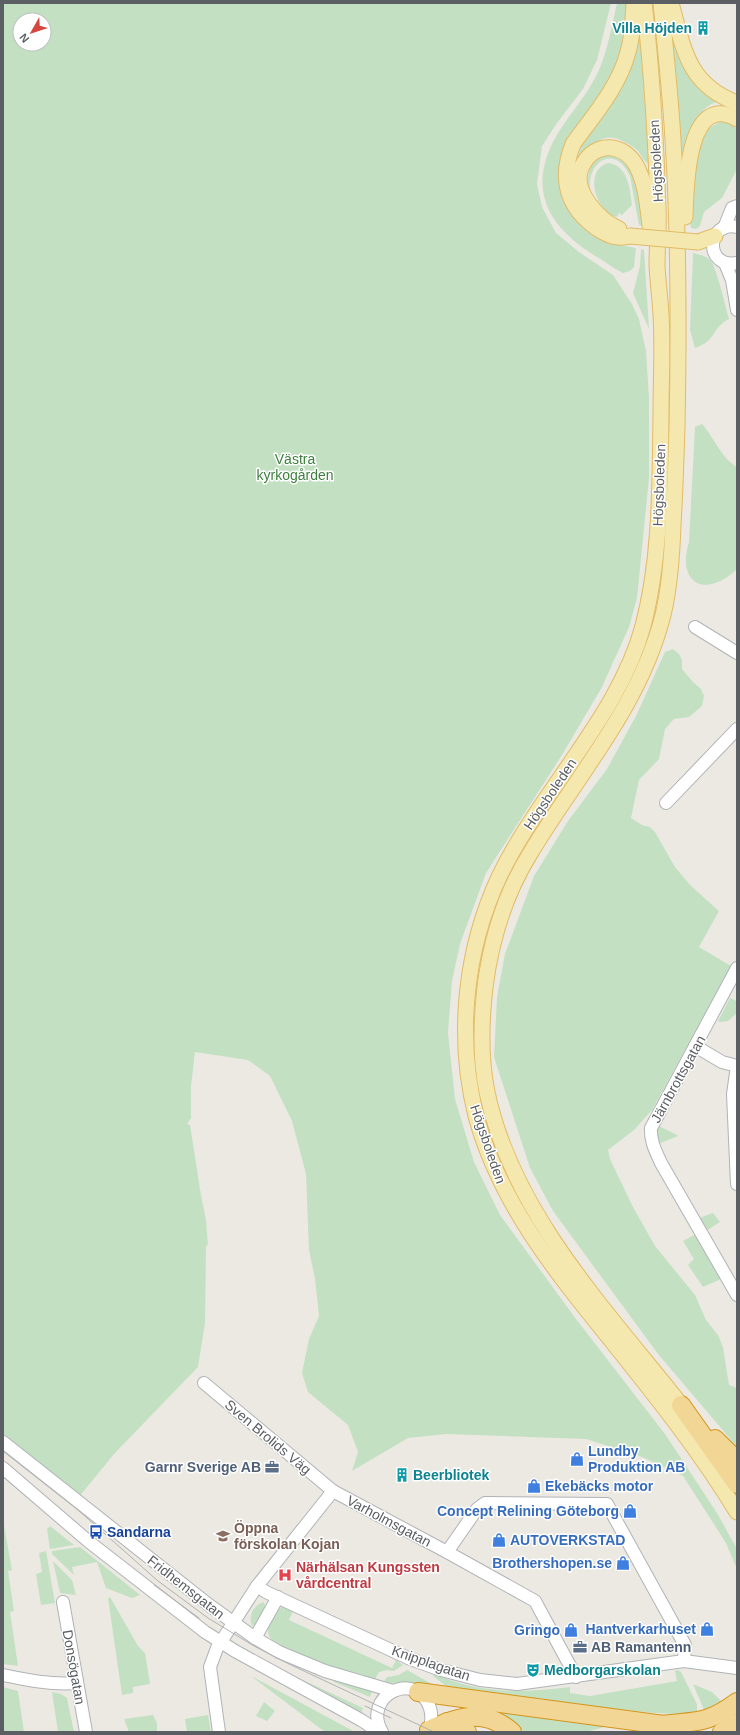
<svg xmlns="http://www.w3.org/2000/svg" width="740" height="1735" viewBox="0 0 740 1735" font-family="Arial,sans-serif">
  <style>
    .green { fill: #c3e1c2; fill-rule: evenodd }
    .lines { fill: none; stroke-linecap: round; stroke-linejoin: round }
    .minor-casing { stroke: #b0b3b6; stroke-width: 14 }
    .major-casing { stroke: #e1bb67; stroke-width: 17 }
    .highway-casing { stroke: #d59419; stroke-width: 20 }
    .minor { stroke: #fff; stroke-width: 12 }
    .major { stroke: #f5e8ae; stroke-width: 15 }
    .highway { stroke: #f1d695; stroke-width: 18 }
    .tram { stroke: #b1b2b2; stroke-width: 1 }
    .major-bridge-casing { stroke: #e1bb67; stroke-width: 17; stroke-linecap: butt }
    .major-bridge { stroke: #f5e8ae; stroke-width: 15 }
    .labels { text-anchor: middle; stroke-width: 3; stroke-linejoin: round; paint-order: stroke }
    .culture-label { font-size: 14px; font-weight: bold; fill: #0d838f; stroke: #fff; text-anchor: start }
    .street-label { font-size: 14px; fill: #5b5e62; stroke: #fff }
    .park-label { font-size: 14px; fill: #3e7e3f; stroke: #fff }
    .shop-label { font-size: 14px; font-weight: bold; fill: #366cbe; stroke: #fff; text-anchor: end }
    .service-label { font-size: 14px; font-weight: bold; fill: #4e5e75; stroke: #fff; text-anchor: end }
    .education-label { font-size: 14px; font-weight: bold; fill: #785e54; stroke: #fff; text-anchor: start }
    .transit-label { font-size: 14px; font-weight: bold; fill: #164399; stroke: #fff; text-anchor: start }
    .health-label { font-size: 14px; font-weight: bold; fill: #be3a42; stroke: #fff; text-anchor: start }
  </style>
  <rect width="100%" height="100%" fill="#ece9e3"/>
  <g class="green">
    <path d="M3,3h608l-14,57 -14,29 -26,34 -15,23 -5,38 5,23 14,26 23,19 34,23 19,29 7,15 7,32 3,47v80l-12,120 -8,29 -27,60 -40,68 -76,118 -26,71 -8,37 -4,52 7,66 19,63 26,53 76,104 89,115 52,79 20,36v20l-11,-26 -43,-67 -41,-19 -56,-18 -140,-5 -38,4 -56,33 6,-19 -10,-27 -40,-33 -6,-19 7,-34 10,-23 -4,-37 -6,-29 -3,-76 -14,-53 -22,-45 -22,-16 -53,-8 -4,34v32l-4,6 3,1 11,70 5,25 2,25 -2,1 -1,77 -7,44 -84,87 -35,43 -76,-60zM20,20h24v24h-24z"/>
    <path d="M617,3h12l-6,51 -7,17 -52,78 45,94 27,5 -2,19 -4,4 -7,2c-9,-4 -17,-11 -26,-16 -45,-27 -70,-63 -44,-115 13,-25 34,-45 46,-72 9,-21 13,-45 18,-67z"/>
    <path d="M640,30l9,134c-7,-4 -7,-9 -12,-14 -3,-3 -7,-5 -11,-7 -22,-14 -34,2 -49,17l5,-15 37,-52 13,-33z"/>
    <path d="M672,35c13,35 17,54 55,68 -4,0 -9,-1 -13,0 -21,8 -26,41 -32,60z"/>
    <path d="M720,122l9,1 8,6v40l-15,29 -18,14 -4,14 -4,3 -5,-1c-4,-17 3,-74 10,-90 4,-8 12,-13 19,-16z"/>
    <path d="M604,155h14l12,11 10,31 2,29 -3,-1 -9,-49c-15,-33 -44,-15 -40,16l-1,-1c-2,-16 -1,-29 15,-36z"/>
    <path d="M608,163c20,2 22,26 24,42l-10,10 -3,-2 -2,4c-21,-4 -34,-47 -9,-54z"/>
    <polygon points="641,249 644,250 649,329 633,293 640,266"/>
    <path d="M693,253c6,2 12,2 17,7 6,5 16,48 19,59 -18,9 -12,22 -34,29l-5,-18z"/>
    <path d="M702,424c12,13 19,34 35,43v102c-31,30 -61,15 -48,-27l6,-115z"/>
    <polygon points="673,649 679,654 682,660 682,669 692,681 701,689 704,696 702,706 689,717 674,719 665,729 659,759 639,780 631,818 642,825 650,827 655,832 675,867 690,885 719,911 699,947 731,966 652,1110 634,1130 608,1150 610,1159 633,1207 655,1246 695,1295 706,1320 718,1335 723,1347 729,1385 737,1388 737,1447 658,1354 553,1211 530,1168 494,1057 497,997 505,954 534,876 568,821 607,769 637,714 665,652"/>
    <polygon points="730,998 737,1001 737,1013 728,1021 720,1022 718,1021"/>
    <polygon points="659,1126 677,1135 678,1136 658,1144 655,1133"/>
    <polygon points="713,1213 720,1222 706,1231 699,1218"/>
    <polygon points="698,1233 721,1279 703,1287 688,1265 694,1259 683,1241"/>
    <polygon points="3,1520 12,1570 8,1571 14,1611 10,1612 18,1666 3,1664"/>
    <polygon points="50,1526 74,1545 50,1549 47,1529"/>
    <polygon points="80,1547 140,1595 132,1598 106,1588 97,1562 72,1567 74,1575 52,1554 52,1551"/>
    <polygon points="46,1551 55,1603 41,1605 36,1574 42,1572 39,1553"/>
    <polygon points="53,1561 72,1580 76,1595 60,1593"/>
    <polygon points="110,1597 138,1646 145,1653 150,1684 133,1687 133,1693 122,1695 108,1598"/>
    <path d="M264,1602c3,8 -4,20 -12,24 -4,-10 1,-21 12,-24z"/>
    <path d="M285,1604l8,7 -4,9 103,48 4,-8 7,5 -9,6 -7,-1 -8,2 -5,9c-5,-2 -7,-6 -13,-7 -20,-5 -89,-19 -93,-42 -2,-11 9,-21 17,-28z"/>
    <polygon points="407,1670 437,1687 403,1682 382,1684 387,1677 399,1675"/>
    <path d="M678,1670l3,2 16,32v7c-15,12 -196,-18 -227,-21l-24,-4 -13,-10 2,-2c43,20 90,19 135,13v6l20,3 87,-15 -2,-10z"/>
    <polygon points="292,1675 363,1708 361,1714"/>
    <polygon points="251,1676 355,1732 325,1732"/>
    <polygon points="334,1680 372,1691 370,1697 334,1682"/>
    <polygon points="693,1684 712,1692 722,1702 704,1710"/>
    <polygon points="3,1687 18,1691 24,1732 3,1732"/>
    <polygon points="52,1692 61,1694 67,1698 74,1732 58,1732"/>
    <polygon points="264,1702 275,1711 267,1721 256,1716"/>
    <path d="M466,1703l142,23 -22,6h-62c-17,-19 -34,-23 -58,-24z"/>
    <polygon points="153,1715 157,1723 157,1732 129,1732 124,1719"/>
    <polygon points="208,1715 211,1732 187,1732 185,1719"/>
  </g>
  <g class="lines">
    <defs>
      <g id="minor">
        <path d="M737,227c-31,-7 -33,42 0,36"/>
        <polyline points="724,228 732,208 737,206"/>
        <polyline points="725,263 732,280 737,310"/>
        <polyline points="695,627 737,653"/>
        <polyline points="666,803 737,729"/>
        <path d="M737,968l-86,160c-1,13 5,24 10,35l76,132"/>
        <polyline points="695,1046 722,1062 737,1066"/>
        <polyline points="737,1066 733,1094 737,1184"/>
        <polyline points="204,1383 333,1491 447,1552 535,1601 576,1677"/>
        <polyline points="3,1442 209,1605 255,1638 279,1652 325,1671 393,1691"/>
        <polyline points="3,1468 88,1541 205,1632 235,1651 361,1720 379,1732"/>
        <polyline points="447,1552 477,1509 485,1503 607,1504 685,1645 684,1661"/>
        <polyline points="257,1586 266,1592 408,1658 441,1670 480,1680 517,1684 684,1661 737,1668"/>
        <polyline points="63,1602 86,1732"/>
        <polyline points="255,1638 278,1597"/>
        <path d="M3,1675c24,5 48,10 73,8"/>
        <polyline points="219,1732 210,1667 217,1648 257,1586 333,1491"/>
        <path d="M382,1732c-21,-36 34,-64 48,-24 2,7 2,17 -2,24"/>
      </g>
      <g id="major">
        <path d="M644,3c8,68 12,137 14,205 1,19 -1,38 -1,58 1,16 3,32 4,49 2,32 0,66 0,98 -1,71 0,144 -18,213 -15,56 -50,104 -82,151 -22,32 -44,63 -61,98 -35,74 -44,161 -24,241 23,86 80,156 135,224 44,55 89,111 126,172"/>
        <path d="M661,3c4,40 8,80 11,121 7,100 7,202 5,303 -1,32 -2,65 -4,98 -1,30 -3,61 -10,90 -23,91 -85,159 -132,237 -25,40 -40,88 -46,135 -4,35 -5,71 2,105 25,121 120,219 194,313"/>
        <path d="M671,3c13,46 16,81 66,100"/>
        <path d="M685,217c1,-27 1,-127 52,-98"/>
        <path d="M619,229c-20,-9 -49,-39 -37,-63 13,-26 43,-23 55,1 10,19 11,45 14,66"/>
        <path d="M630,236c-13,3 -21,0 -32,-7 -31,-21 -39,-50 -25,-85 20,-28 46,-57 55,-92 5,-16 5,-33 6,-49"/>
        <polyline points="698,242 715,236"/>
      </g>
      <g id="highway">
        <polyline points="681,1405 737,1484"/>
        <polyline points="715,1439 737,1461"/>
        <polyline points="418,1692 664,1725"/>
        <polyline points="447,1722 461,1727 467,1732"/>
        <path d="M653,1726c38,-6 51,1 84,-24"/>
        <path d="M429,1730c30,-14 56,-22 83,2"/>
        <polyline points="722,1732 737,1723"/>
      </g>
    </defs>
    <use href="#minor" class="minor-casing"/>
    <use href="#major" class="major-casing"/>
    <use href="#highway" class="highway-casing"/>
    <use href="#minor" class="minor"/>
    <use href="#major" class="major"/>
    <use href="#highway" class="highway"/>
    <g class="tram">
      <polyline points="3,1451 78,1510 158,1581 208,1618 254,1646 289,1664 434,1732"/>
      <polyline points="154,1585 199,1618"/>
      <polyline points="365,1706 391,1718"/>
    </g>
    <defs>
      <polyline id="major-bridge" points="630,236 698,242"/>
    </defs>
    <use href="#major-bridge" class="major-bridge-casing"/>
    <use href="#major-bridge" class="major-bridge"/>
  </g>
  <defs>
    <symbol id="building-bare" viewBox="-9 -9 18 18"><path d="M-4-6H4V6H1V3H-1V6H-4ZM-2.5-4.3h1.7v1.8h-1.7ZM.8-4.3h1.7v1.8H.8ZM-2.5-1h1.7V.8h-1.7ZM.8-1h1.7V.8H.8Z" fill="#0f9aa8" stroke="#fff" stroke-width="2.5" paint-order="stroke"/></symbol>
    <symbol id="shop-bare" viewBox="-9 -9 18 18"><path d="M-5-2.5h2.3a2.7 3.5 0 0 1 5.4 0H5L5.5 6h-11ZM-1.5-2.5h3a1.5 2.3 0 0 0-3 0Z" fill="#3f7fe0" stroke="#fff" stroke-width="2.5" paint-order="stroke"/></symbol>
    <symbol id="office-bare" viewBox="-9 -9 18 18"><path d="M-6-3h4V-5.5h4V-3h4V5H-6ZM-1-4.5V-3h2v-1.5ZM-6 0V1H6V0Z" fill="#5c6f8a" stroke="#fff" stroke-width="2.5" paint-order="stroke"/></symbol>
    <symbol id="bus-bare" viewBox="-9 -9 18 18"><path d="M-5-6H5V4H4V6H2V4H-2V6H-4V4H-5ZM-3.5-4V0h7V-4ZM-3.5 1.2v1.5H-2V1.2ZM2 1.2v1.5H3.5V1.2Z" fill="#1a4fb4" stroke="#fff" stroke-width="2.5" paint-order="stroke"/></symbol>
    <symbol id="school-bare" viewBox="-9 -9 18 18"><path d="M0-5L7-2L0 1L-7-2ZM-4 1L0 2.5L4 1V4Q0 6-4 4Z" fill="#8d6e63" stroke="#fff" stroke-width="2.5" paint-order="stroke"/></symbol>
    <symbol id="hospital-bare" viewBox="-9 -9 18 18"><path d="M-5-5h3v3.5h4V-5h3V5h-3V1.5h-4V5h-3Z" fill="#e0444e" stroke="#fff" stroke-width="2.5" paint-order="stroke"/></symbol>
    <symbol id="theatre-bare" viewBox="-9 -9 18 18"><path d="M-5-5.5Q0-4 5-5.5V0Q5 5 0 6Q-5 5-5 0ZM-3.3-2.5H-1v1.5H-3.3ZM1-2.5H3.3v1.5H1ZM-2.8 1Q0 5.5 2.8 1Z" fill="#0f9aa8" stroke="#fff" stroke-width="2.5" paint-order="stroke"/></symbol>
  </defs>
  <g fill-rule="evenodd">
    <use href="#building-bare" x="693" y="18" width="20" height="20"/>
    <use href="#shop-bare" x="567" y="1449" width="20" height="20"/>
    <use href="#office-bare" x="262" y="1457" width="20" height="20"/>
    <use href="#building-bare" x="392" y="1465" width="20" height="20"/>
    <use href="#shop-bare" x="524" y="1476" width="20" height="20"/>
    <use href="#shop-bare" x="620" y="1501" width="20" height="20"/>
    <use href="#bus-bare" x="86" y="1522" width="20" height="20"/>
    <use href="#school-bare" x="213" y="1526" width="20" height="20"/>
    <use href="#shop-bare" x="489" y="1530" width="20" height="20"/>
    <use href="#shop-bare" x="613" y="1553" width="20" height="20"/>
    <use href="#hospital-bare" x="275" y="1565" width="20" height="20"/>
    <use href="#shop-bare" x="697" y="1619" width="20" height="20"/>
    <use href="#shop-bare" x="561" y="1620" width="20" height="20"/>
    <use href="#office-bare" x="570" y="1637" width="20" height="20"/>
    <use href="#theatre-bare" x="523" y="1660" width="20" height="20"/>
  </g>
  <g class="labels">
    <g class="culture-label">
      <text x="692" y="33" text-anchor="end">Villa Höjden</text>
      <text x="413" y="1480">Beerbliotek</text>
      <text x="544" y="1675">Medborgarskolan</text>
    </g>
    <g class="street-label">
      <text transform="translate(656 161) rotate(-93)" y="5">Högsboleden</text>
      <text transform="translate(659 485) rotate(-88)" y="5">Högsboleden</text>
      <text transform="translate(550 794) rotate(-56)" y="5">Högsboleden</text>
      <text transform="translate(678 1079) rotate(-61)" y="5">Järnbrottsgatan</text>
      <text transform="translate(488 1144) rotate(71)" y="5">Högsboleden</text>
      <text transform="translate(268 1437) rotate(40)" y="5">Sven Brolids Väg</text>
      <text transform="translate(389 1521) rotate(28)" y="5">Varholmsgatan</text>
      <text transform="translate(186 1587) rotate(38)" y="5">Fridhemsgatan</text>
      <text transform="translate(431 1663) rotate(19)" y="5">Knipplagatan</text>
      <text transform="translate(74 1667) rotate(80)" y="5">Donsögatan</text>
    </g>
    <g class="park-label">
      <text x="295" y="464">Västra<tspan x="295" dy="16">kyrkogården</tspan></text>
    </g>
    <g class="shop-label">
      <text x="588" y="1456" text-anchor="start">Lundby<tspan x="588" dy="16">Produktion AB</tspan></text>
      <text x="545" y="1491" text-anchor="start">Ekebäcks motor</text>
      <text x="619" y="1516">Concept Relining Göteborg</text>
      <text x="510" y="1545" text-anchor="start">AUTOVERKSTAD</text>
      <text x="612" y="1568">Brothershopen.se</text>
      <text x="696" y="1634">Hantverkarhuset</text>
      <text x="560" y="1635">Gringo</text>
    </g>
    <g class="service-label">
      <text x="261" y="1472">Garnr Sverige AB</text>
      <text x="591" y="1652" text-anchor="start">AB Ramantenn</text>
    </g>
    <g class="education-label">
      <text x="234" y="1533">Öppna<tspan x="234" dy="16">förskolan Kojan</tspan></text>
    </g>
    <g class="transit-label">
      <text x="107" y="1537">Sandarna</text>
    </g>
    <g class="health-label">
      <text x="296" y="1572">Närhälsan Kungssten<tspan x="296" dy="16">vårdcentral</tspan></text>
    </g>
  </g>
  <rect width="740" height="1735" fill="none" stroke="#5b5e62" stroke-width="8"/>
  <g transform="translate(32 32) rotate(231)"><circle r="19" fill="#ffffff" stroke="#bdbfc0"/>
  <path d="M0-3L7 15L0 10L-7 15Z" fill="#d5463f"/>
  <text y="-6" font-size="11" font-weight="bold" text-anchor="middle" fill="#5b5e62">N</text>
  </g>
</svg>
